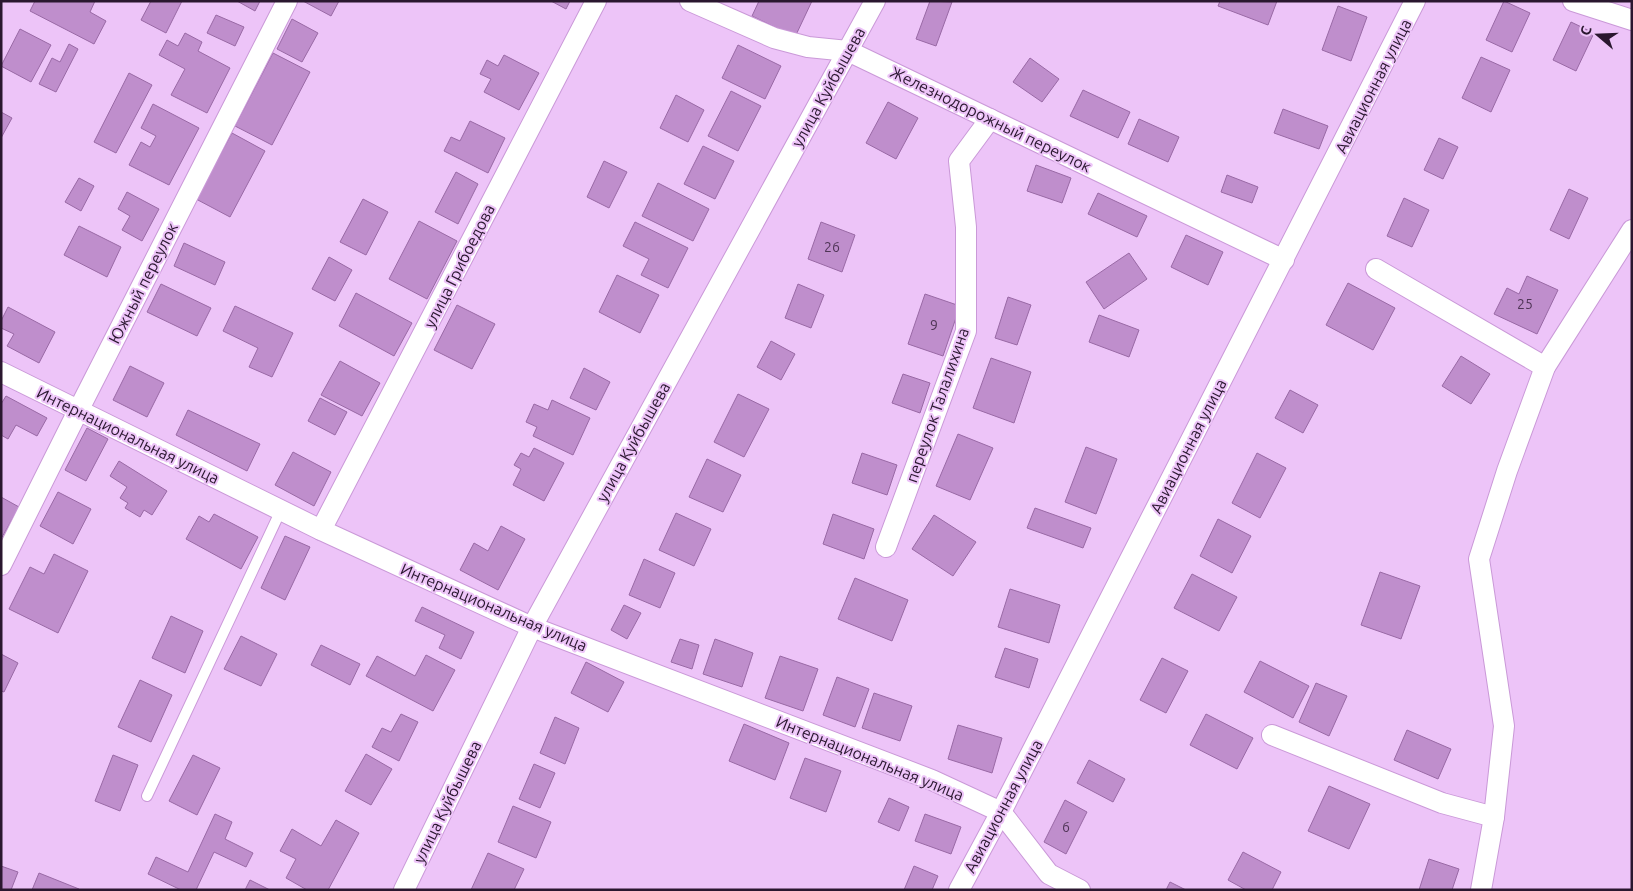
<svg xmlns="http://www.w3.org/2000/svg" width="1633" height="891" viewBox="0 0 1633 891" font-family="Ubuntu,sans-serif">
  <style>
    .building { fill: #bf8ecc; stroke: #9969a5 }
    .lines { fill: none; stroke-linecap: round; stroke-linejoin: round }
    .lane-casing { stroke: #ca99d8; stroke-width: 12 }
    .street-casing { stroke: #ca99d8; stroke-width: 22 }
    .lane { stroke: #fff; stroke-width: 10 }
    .street { stroke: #fff; stroke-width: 20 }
    .labels { text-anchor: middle; stroke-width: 4; stroke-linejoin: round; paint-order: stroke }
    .number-label { font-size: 14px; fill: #4f3556 }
    .street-label { font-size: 16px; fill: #2a172f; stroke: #edc4f8 }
  </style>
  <rect width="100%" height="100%" fill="#edc4f8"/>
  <g class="building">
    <polygon points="35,1 95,1 90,12 106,21 94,44 30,11"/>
    <polygon points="151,1 182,1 166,33 141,20"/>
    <polygon points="237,1 260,1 255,11"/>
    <polygon points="303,1 339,1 331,16"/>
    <polygon points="551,1 570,1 566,9"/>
    <polygon points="759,1 812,1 795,37 752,16"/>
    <polygon points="930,1 952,2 936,46 916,39"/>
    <polygon points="1220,1 1277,1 1268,25 1218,6"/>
    <polygon points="1504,1 1530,13 1512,52 1486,40"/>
    <polygon points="1338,6 1367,17 1351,61 1322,50"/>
    <polygon points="216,15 244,27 235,46 207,33"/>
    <polygon points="292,19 318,33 302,62 277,49"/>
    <polygon points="1571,22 1594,33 1576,71 1553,60"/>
    <polygon points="20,29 51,45 31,82 1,66"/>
    <polygon points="185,33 202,42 198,51 230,68 207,113 171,95 185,69 159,55 167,40 178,46"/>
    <polygon points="69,44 78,49 56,92 39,84 52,58 60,62"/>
    <polygon points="738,45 781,66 765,99 722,78"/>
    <polygon points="273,53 310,72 272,145 235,126"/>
    <polygon points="504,55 539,73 519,110 484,92 491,79 480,74 487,60 498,66"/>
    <polygon points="1481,57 1510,70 1491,112 1462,98"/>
    <polygon points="1030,58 1059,79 1042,102 1013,82"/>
    <polygon points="129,73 152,85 116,153 94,142"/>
    <polygon points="1083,90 1130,112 1118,138 1070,116"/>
    <polygon points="731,91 761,106 738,151 708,136"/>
    <polygon points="676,95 704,110 688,142 660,128"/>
    <polygon points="888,102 918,118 896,159 866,143"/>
    <polygon points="153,104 199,128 169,185 129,165 141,142 150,147 156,136 141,128"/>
    <polygon points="1283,109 1328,126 1319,149 1274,133"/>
    <polygon points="1,112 12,118 1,138"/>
    <polygon points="1139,119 1179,137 1168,162 1128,144"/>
    <polygon points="470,121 505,138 488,173 444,151 451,137 460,141"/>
    <polygon points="232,133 265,151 230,217 196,199"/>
    <polygon points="1439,138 1458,147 1443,179 1424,170"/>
    <polygon points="703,146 734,161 715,199 684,184"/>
    <polygon points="604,161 627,172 609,208 587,197"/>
    <polygon points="1036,165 1071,178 1062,203 1027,191"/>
    <polygon points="456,172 478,184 458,224 435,212"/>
    <polygon points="1227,175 1258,187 1252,203 1221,192"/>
    <polygon points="79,178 94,186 81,211 65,202"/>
    <polygon points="658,183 709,209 693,241 642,216"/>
    <polygon points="1569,189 1588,198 1569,239 1550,230"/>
    <polygon points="127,192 159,209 142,241 122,230 130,216 118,209"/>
    <polygon points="1098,193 1147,216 1137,237 1088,214"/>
    <polygon points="1404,198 1429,210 1412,247 1387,236"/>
    <polygon points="363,199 388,212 366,255 340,242"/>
    <polygon points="419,221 457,241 427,299 389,279"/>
    <polygon points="635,222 688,248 668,288 641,275 649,259 623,246"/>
    <polygon points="821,222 855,235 842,272 808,259"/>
    <polygon points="79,226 121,247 107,277 64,255"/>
    <polygon points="1186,235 1223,252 1208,285 1171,267"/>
    <polygon points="184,243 225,262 215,285 174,266"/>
    <polygon points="1129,253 1147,279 1104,309 1086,282"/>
    <polygon points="329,257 352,270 335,301 312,289"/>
    <polygon points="617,275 659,295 640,333 599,312"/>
    <polygon points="1527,276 1558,290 1537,334 1494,314 1507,288 1519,294"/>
    <polygon points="1348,283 1395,308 1373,350 1326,325"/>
    <polygon points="161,284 211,308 197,336 147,312"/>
    <polygon points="798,284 824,295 811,328 785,318"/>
    <polygon points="356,293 412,323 394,356 339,326"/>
    <polygon points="925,294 960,306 943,356 908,344"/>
    <polygon points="1008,297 1031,305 1017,345 995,338"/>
    <polygon points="457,305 495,324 472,369 434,350"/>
    <polygon points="235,306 293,333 272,377 249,367 258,348 223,331"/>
    <polygon points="8,307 55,332 39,363 7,346 14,334 1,328 1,321"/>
    <polygon points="1099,315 1139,330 1129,357 1089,342"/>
    <polygon points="771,341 795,354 781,380 757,367"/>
    <polygon points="1461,356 1490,374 1471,404 1442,386"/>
    <polygon points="991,358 1031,372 1014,423 973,408"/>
    <polygon points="340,361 380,383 362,416 321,395"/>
    <polygon points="130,366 164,383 147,417 113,400"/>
    <polygon points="584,368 610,382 596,410 570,398"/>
    <polygon points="903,374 930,383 920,413 892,403"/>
    <polygon points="1290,390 1318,405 1303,433 1275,418"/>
    <polygon points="738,394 769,409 744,457 714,442"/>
    <polygon points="6,396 47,418 37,436 16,425 8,439 1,435 1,404"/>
    <polygon points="320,398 347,412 335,435 308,421"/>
    <polygon points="552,400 590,418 573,455 533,436 537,427 526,422 534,404 548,410"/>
    <polygon points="188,410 260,444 247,471 176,435"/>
    <polygon points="87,428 108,439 86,481 65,470"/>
    <polygon points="958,434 993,448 970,500 936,486"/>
    <polygon points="1086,447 1117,459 1096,514 1065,502"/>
    <polygon points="534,448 564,463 544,501 513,485 521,469 514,465 521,453 529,457"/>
    <polygon points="293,452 331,472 314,506 275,485"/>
    <polygon points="862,453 897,465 887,495 852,483"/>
    <polygon points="1257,453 1286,468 1260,518 1232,503"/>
    <polygon points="707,459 741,475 723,512 689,497"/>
    <polygon points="119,461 167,491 152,515 144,510 140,517 125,508 128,503 120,498 127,487 110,476"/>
    <polygon points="58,492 91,509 73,544 40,526"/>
    <polygon points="1,497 19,507 1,539"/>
    <polygon points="1035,508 1091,528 1083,548 1027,528"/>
    <polygon points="676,513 711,529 694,566 659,550"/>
    <polygon points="214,514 258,537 241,569 186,539 199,516 209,522"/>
    <polygon points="833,514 874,529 864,559 823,544"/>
    <polygon points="934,515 976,542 953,576 912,549"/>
    <polygon points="1218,519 1251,536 1232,573 1200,556"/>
    <polygon points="501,526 525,539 498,590 460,570 474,543 488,551"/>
    <polygon points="285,536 310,547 285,600 261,588"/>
    <polygon points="54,554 88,571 58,633 9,609 30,567 44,574"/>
    <polygon points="644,559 675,573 660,608 629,595"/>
    <polygon points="1380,572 1420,586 1401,639 1361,625"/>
    <polygon points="1192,574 1237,597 1219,631 1174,608"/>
    <polygon points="855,578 908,600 892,641 838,619"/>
    <polygon points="1010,589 1060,605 1049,643 998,627"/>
    <polygon points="624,605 641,613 627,639 611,630"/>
    <polygon points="422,607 474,632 461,659 439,648 445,635 415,621"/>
    <polygon points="171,616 203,631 185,673 152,658"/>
    <polygon points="241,636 277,654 261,686 224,669"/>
    <polygon points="680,639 699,645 692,669 671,662"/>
    <polygon points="715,639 753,653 742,687 703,674"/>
    <polygon points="321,645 360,664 350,685 311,665"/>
    <polygon points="1005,648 1038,659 1029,688 995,677"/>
    <polygon points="1,654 18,663 4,692 1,691"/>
    <polygon points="426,655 455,670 433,711 366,676 377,656 415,676"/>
    <polygon points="780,656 818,669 803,711 765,698"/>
    <polygon points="1162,658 1188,671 1166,713 1140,700"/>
    <polygon points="1260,661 1309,686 1293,718 1244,692"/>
    <polygon points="586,662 624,682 608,712 571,693"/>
    <polygon points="837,677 869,689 855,727 823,715"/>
    <polygon points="140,680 172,695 151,742 118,727"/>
    <polygon points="1316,683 1347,696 1329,736 1299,722"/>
    <polygon points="874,693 912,706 900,741 862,728"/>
    <polygon points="401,714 418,722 399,761 372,747 382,728 391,732"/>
    <polygon points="1206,714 1253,738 1237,769 1190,745"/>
    <polygon points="555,717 579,728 565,764 540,753"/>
    <polygon points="744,724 789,743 775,780 729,761"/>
    <polygon points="958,725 1002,738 992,773 948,759"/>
    <polygon points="1407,730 1451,749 1438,779 1394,760"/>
    <polygon points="366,754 392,769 371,805 345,791"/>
    <polygon points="113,755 138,765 120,811 95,801"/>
    <polygon points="193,755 220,768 197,815 169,801"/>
    <polygon points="805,758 841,771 826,812 790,798"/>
    <polygon points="1089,760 1125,779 1113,802 1077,783"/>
    <polygon points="534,764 555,773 540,808 519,799"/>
    <polygon points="1329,786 1370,804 1349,849 1308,831"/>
    <polygon points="889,798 909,807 899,831 878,822"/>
    <polygon points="1065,800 1087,812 1066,854 1044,842"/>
    <polygon points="513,806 551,822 536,858 498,842"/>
    <polygon points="215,814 232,822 225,839 253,853 246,867 214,852 196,890 181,890 148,874 156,857 188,872"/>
    <polygon points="925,814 961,827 951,854 915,841"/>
    <polygon points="336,820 359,833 328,890 307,890 286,878 296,859 280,851 292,829 321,846"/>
    <polygon points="1243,852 1281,872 1272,890 1246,890 1228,880"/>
    <polygon points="488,853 524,869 514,890 471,890"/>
    <polygon points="1429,859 1459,869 1452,890 1419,890"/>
    <polygon points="1,866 18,872 11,890 1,890"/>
    <polygon points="914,866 938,876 932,890 904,890"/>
    <polygon points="39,873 79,889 79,890 32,890"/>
    <polygon points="250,880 270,890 245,890"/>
    <polygon points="1170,882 1186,890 1166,890"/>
  </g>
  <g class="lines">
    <defs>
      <polyline id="lane" points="147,796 281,510"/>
      <g id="street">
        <polyline points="690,1 774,38 808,47 848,51 1284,260"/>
        <polyline points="1573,1 1632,20"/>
        <polyline points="1376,269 1545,367"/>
        <polyline points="1,372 321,530 532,627 932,780 1001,812 1049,874 1080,890"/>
        <polyline points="321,530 596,1"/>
        <polyline points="886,547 966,331 966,227 959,161 990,119"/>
        <polyline points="1,565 78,411 287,1"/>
        <polyline points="1272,735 1442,803 1494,817"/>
        <polyline points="404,890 532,627 875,1"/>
        <polyline points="959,890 1001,812 1415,1"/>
        <polyline points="1481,890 1494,817 1504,726 1479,559 1507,471 1545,367 1632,230"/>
      </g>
    </defs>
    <use href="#lane" class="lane-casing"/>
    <use href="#street" class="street-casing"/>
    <use href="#lane" class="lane"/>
    <use href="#street" class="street"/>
  </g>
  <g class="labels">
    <g class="number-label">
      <text x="832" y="252">26</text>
      <text x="1525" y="309">25</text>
      <text x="934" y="330">9</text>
      <text x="1066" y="832">6</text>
    </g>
    <g class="street-label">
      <text transform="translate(1373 86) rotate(-63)" y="6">Авиационная улица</text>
      <text transform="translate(828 87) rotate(-61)" y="6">улица Куйбышева</text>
      <text transform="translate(991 119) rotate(26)" y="6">Железнодорожный переулок</text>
      <text transform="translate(459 266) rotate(-63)" y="6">улица Грибоедова</text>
      <text transform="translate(143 283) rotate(-63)" y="6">Южный переулок</text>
      <text transform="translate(937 405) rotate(-71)" y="6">переулок Талалихина</text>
      <text transform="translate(128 435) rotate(26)" y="6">Интернациональная улица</text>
      <text transform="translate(633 442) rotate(-61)" y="6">улица Куйбышева</text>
      <text transform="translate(1188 446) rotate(-63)" y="6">Авиационная улица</text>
      <text transform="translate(494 607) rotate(23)" y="6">Интернациональная улица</text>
      <text transform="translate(870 758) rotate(22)" y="6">Интернациональная улица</text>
      <text transform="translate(447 802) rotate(-64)" y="6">улица Куйбышева</text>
      <text transform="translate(1003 806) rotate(-62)" y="6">Авиационная улица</text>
    </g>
  </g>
  <rect width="1633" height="891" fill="none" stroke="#2a172f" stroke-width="5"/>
  <g transform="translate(1598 35) rotate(289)" stroke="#edc4f8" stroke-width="4" paint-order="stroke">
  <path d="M0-4L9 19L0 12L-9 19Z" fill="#2a172f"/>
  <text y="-8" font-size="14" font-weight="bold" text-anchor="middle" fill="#2a172f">С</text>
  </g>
</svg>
